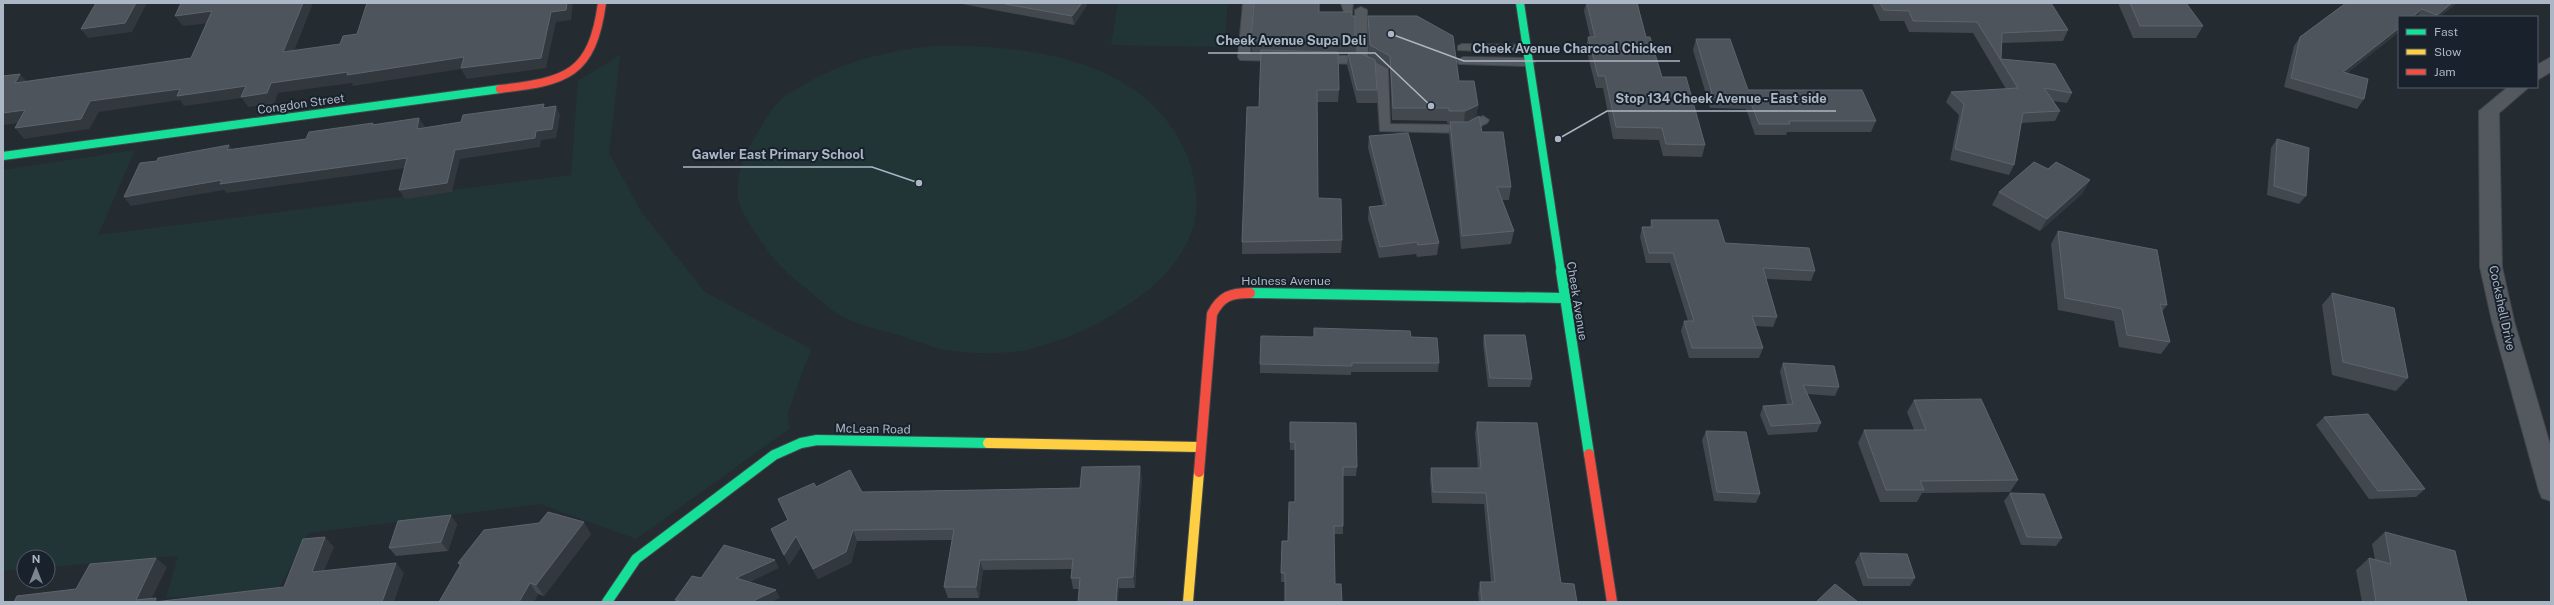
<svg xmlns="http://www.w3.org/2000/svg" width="2554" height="605" viewBox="0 0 2554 605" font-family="'Public Sans',sans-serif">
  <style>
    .green { fill: #213537 }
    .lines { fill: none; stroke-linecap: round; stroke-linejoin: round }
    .lane-casing { stroke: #42474c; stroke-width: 2 }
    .street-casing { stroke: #42474c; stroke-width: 2 }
    .fast-far1-casing { stroke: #42474c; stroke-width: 10 }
    .fast-casing { stroke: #42474c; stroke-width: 12 }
    .slow-casing { stroke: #42474c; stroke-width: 12 }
    .jam-far1-casing { stroke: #42474c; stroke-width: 10 }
    .jam-casing { stroke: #42474c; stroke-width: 12 }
    .lane { fill: #545960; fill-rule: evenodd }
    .street { fill: #545960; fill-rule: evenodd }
    .fast-far1 { stroke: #16e098; stroke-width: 8 }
    .fast { stroke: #16e098; stroke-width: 10 }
    .slow { stroke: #ffcf43; stroke-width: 10 }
    .jam-far1 { stroke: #f24e42; stroke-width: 8 }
    .jam { stroke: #f24e42; stroke-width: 10 }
    .wall { fill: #43484f }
    .shaded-wall { fill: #32383e }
    .building { fill: #4e545c; stroke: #5d646c }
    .labels { text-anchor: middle; stroke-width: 4; stroke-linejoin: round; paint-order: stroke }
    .street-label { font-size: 12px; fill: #acb7c5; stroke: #18212c }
    .leader { fill: none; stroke: #acb7c5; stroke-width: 1.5 }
    .callout-dot { fill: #acb7c5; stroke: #18212c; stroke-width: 1.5 }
    .callout-label { font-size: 13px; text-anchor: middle; font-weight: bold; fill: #acb7c5; stroke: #18212c; stroke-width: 4; stroke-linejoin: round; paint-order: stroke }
  </style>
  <rect width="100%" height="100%" fill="#242b31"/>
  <g class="green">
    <polygon points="1118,3 1228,3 1224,47 1111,45"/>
    <path d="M934,46c90,-2 212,12 252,107 8,20 13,44 9,66 -10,46 -47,74 -85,97 -23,15 -63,30 -90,35 -22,3 -51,3 -73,-1 -17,-3 -35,-11 -52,-16 -19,-5 -40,-10 -57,-20 -9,-5 -16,-13 -24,-19 -29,-23 -41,-34 -61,-66 -5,-9 -11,-16 -14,-27 -5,-21 4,-45 15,-63 6,-10 12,-21 19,-31 8,-11 22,-18 34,-25 40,-23 81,-32 127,-37z"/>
    <polygon points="620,55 609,153 642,213 705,292 811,349 788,412 789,429 636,539 540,504 309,533 278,590 166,598 178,556 48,567 48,557 24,557 24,569 3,571 3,170 135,150 98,235 571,175 578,81"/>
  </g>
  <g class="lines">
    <defs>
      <g id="lane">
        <polygon points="1243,3 1256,3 1253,6 1250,54 1279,54 1283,55 1283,61 1240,60 1238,57"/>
        <polygon points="1341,3 1353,3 1352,12 1344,12"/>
        <polygon points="1361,7 1367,10 1368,58 1388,69 1390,124 1464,125 1483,116 1489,120 1487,123 1466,133 1380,131 1376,71 1360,64 1320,63 1314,59 1320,55 1356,56 1355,10"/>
        <polygon points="1462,44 1527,45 1533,49 1527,53 1458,50 1458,46"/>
        <polygon points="1463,57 1529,58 1535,62 1529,66 1459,64 1457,61"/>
      </g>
      <g id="street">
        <polygon points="2551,57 2551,72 2537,80 2537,65"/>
        <polygon points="2508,87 2529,87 2499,113 2502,267 2514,321 2551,448 2551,501 2542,498 2539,491 2492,321 2480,267 2479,111"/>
      </g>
      <g id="fast-far1">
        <polyline points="1520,3 1561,272"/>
        <polyline points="3,156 500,89"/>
      </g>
      <g id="fast">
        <polyline points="1561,271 1589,454"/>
        <polyline points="1250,293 1564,298"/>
        <polyline points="607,602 636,559 774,455 801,443 817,440 988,443"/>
      </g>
      <g id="slow">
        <polyline points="988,443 1200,447"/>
        <polyline points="1188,602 1199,472"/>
      </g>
      <path id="jam-far1" d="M500,89c67,-8 92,-14 102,-86"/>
      <g id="jam">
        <polyline points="1589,454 1612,602"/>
        <path d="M1199,472l13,-158c9,-18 19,-21 38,-21"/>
      </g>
    </defs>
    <use href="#lane" class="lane-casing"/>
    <use href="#street" class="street-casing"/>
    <use href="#fast-far1" class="fast-far1-casing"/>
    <use href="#fast" class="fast-casing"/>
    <use href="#slow" class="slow-casing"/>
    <use href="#jam-far1" class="jam-far1-casing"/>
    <use href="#jam" class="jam-casing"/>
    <use href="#lane" class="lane"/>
    <use href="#street" class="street"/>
    <use href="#fast-far1" class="fast-far1"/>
    <use href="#fast" class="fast"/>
    <use href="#slow" class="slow"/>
    <use href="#jam-far1" class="jam-far1"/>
    <use href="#jam" class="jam"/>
  </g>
  <g class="wall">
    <polygon points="957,3 1087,3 1087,5 1074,25"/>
    <polygon points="1586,3 1637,3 1646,37 1662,77 1705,145 1702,157 1663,156 1659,140 1613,139 1603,88 1596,88 1586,48 1588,37 1590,37 1584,11"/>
    <polygon points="1872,3 2051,3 2068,30 2063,41 2002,43 2001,59 2072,93 2067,103 2053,101 2060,111 2055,121 2021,123 2014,165 2009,175 1950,160 1959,115 1946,102 1951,92 2006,89 1973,33 1909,32 1904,21 1880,21"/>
    <polygon points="2118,3 2186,3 2203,26 2196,38 2133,38"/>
    <polygon points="2344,3 2457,3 2439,17 2399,17 2399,32 2347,73 2364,99 2357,109 2284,87 2294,46 2300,37 2344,4"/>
    <polygon points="1319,12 1355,42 1355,53 1369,57 1368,29 1368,16 1459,81 1478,105 1476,117 1482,132 1511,187 1509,200 1502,200 1514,231 1511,244 1461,249 1449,134 1450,123 1447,123 1447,121 1392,120 1390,69 1375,61 1377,90 1377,103 1357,103 1347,65 1348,54 1338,54 1339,90 1338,102 1317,102 1318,198 1342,240 1341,253 1242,254 1242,242 1259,107 1261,52 1252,52 1251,40"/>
    <polygon points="1696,39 1748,90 1876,121 1871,132 1787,132 1786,135 1755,135 1746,109 1710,108 1693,50"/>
    <polygon points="1369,136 1439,243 1437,255 1417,257 1416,254 1379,258 1368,219 1369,207 1383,206 1368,148"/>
    <polygon points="2277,139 2306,196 2299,204 2267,195 2271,148"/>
    <polygon points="1999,192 2083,193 2040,231 1992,205"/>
    <polygon points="1651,220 1815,271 1811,281 1766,279 1777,317 1773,327 1755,326 1763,348 1759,358 1689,358 1681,331 1684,321 1688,321 1670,263 1646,263 1640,237 1642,227 1650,227"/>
    <polygon points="2058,231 2167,305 2162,312 2170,342 2161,354 2119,347 2114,321 2058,310 2051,244"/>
    <polygon points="2332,293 2408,378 2396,391 2332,375 2322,305"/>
    <polygon points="1484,335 1532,379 1530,387 1488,387 1483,344"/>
    <polygon points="1314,337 1411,337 1439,363 1438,372 1351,372 1351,375 1260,373 1260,364"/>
    <polygon points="1783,363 1839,387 1835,396 1807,394 1821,423 1817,432 1768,435 1760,415 1763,406 1787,405 1780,371"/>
    <polygon points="1914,400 2018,480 2010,492 1922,493 1917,502 1880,502 1858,443 1864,430 1914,430 1907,412"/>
    <polygon points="2324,417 2425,489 2416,497 2369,499 2316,425"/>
    <polygon points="1290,422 1357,467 1356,476 1343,476 1343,534 1334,534 1285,582 1281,582 1282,541 1288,541 1295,502 1295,450 1290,450"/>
    <polygon points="1477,422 1561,583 1577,602 1479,602 1478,593 1480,582 1491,582 1484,504 1432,503 1430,479 1431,468 1478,468 1475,433"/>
    <polygon points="1706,431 1760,494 1756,503 1714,501 1702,440"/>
    <polygon points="1142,477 1135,588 1073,589 1071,578 1072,569 983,570 979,598 948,598 944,587 952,540 857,541 851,563 818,579 801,547 789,565 771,529 788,520 778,499 816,487 862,492 983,490 1080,488"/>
    <polygon points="2010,493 2062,538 2056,546 2021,545 2004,501"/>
    <polygon points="457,524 448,551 396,556 389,548"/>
    <polygon points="2385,532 2467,602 2362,602 2356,570 2369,558 2375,560 2372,544"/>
    <polygon points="591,534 544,596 460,566 458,563"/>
    <polygon points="1860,553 1915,578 1910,586 1863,586 1855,562"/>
  </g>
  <g class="shaded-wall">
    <polygon points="136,3 147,3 132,32 88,38 81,29"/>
    <polygon points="303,3 313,3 290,62 283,52"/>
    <polygon points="360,3 372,3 360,4"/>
    <polygon points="567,3 573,3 571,20 556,22 546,68 467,79 461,69 353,86 352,83 278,93 274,104 248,107 242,98 184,106 180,100 99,112 89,129 24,139 15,128 90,101 180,89 246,86 271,83 551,12"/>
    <polygon points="1082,3 1087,3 1087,5 1074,25 1072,16"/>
    <polygon points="2452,3 2457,3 2439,17 2435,17 2437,15"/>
    <polygon points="2422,9 2417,17 2412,17"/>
    <polygon points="212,11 219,22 183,26 175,16"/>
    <polygon points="2399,28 2399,32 2336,82 2343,72"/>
    <polygon points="20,74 29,84 15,83"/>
    <polygon points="1478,105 1476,118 1464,124 1465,111"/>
    <polygon points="556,106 560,115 556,138 541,140 540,147 460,159 452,192 405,199 399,190 455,150 536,131"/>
    <polygon points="25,110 34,121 3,125 3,113"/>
    <polygon points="419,118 425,127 417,129"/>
    <polygon points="229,145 236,154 227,150"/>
    <polygon points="407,158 413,167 227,193 224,190 131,206 124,197 222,180"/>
    <polygon points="2090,180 2083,193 2040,231 2047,219"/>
    <polygon points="1140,466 1142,477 1135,588 1133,577"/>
    <polygon points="451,515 457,524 448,551 441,542"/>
    <polygon points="584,522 591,534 544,596 536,585"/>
    <polygon points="853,530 857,541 851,563 818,579 813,569"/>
    <polygon points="796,536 801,547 789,565 784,555"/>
    <polygon points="325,537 334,547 320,581 312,572"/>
    <polygon points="156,558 167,567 150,602 136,600"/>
    <polygon points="775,560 779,568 740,587 736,578"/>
    <polygon points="980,560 983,570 979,598 976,587"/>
    <polygon points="396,563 404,573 394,602 382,602"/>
    <polygon points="1118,578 1119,588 1118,602 1116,602"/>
    <polygon points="530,583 538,595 534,602 519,602"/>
    <polygon points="776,590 780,598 772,602 754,602 755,600"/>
    <polygon points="156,598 160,602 154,602"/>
  </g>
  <g class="building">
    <polygon points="96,3 136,3 125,23 81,29"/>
    <polygon points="181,3 303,3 283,52 340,44 343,36 357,34 367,3 567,3 566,10 551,12 541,58 461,68 464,57 347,75 348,72 271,83 267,93 241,97 246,86 177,96 180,89 90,101 81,119 15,128 25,110 3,113 3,76 20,74 15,83 191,58 212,11 175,16"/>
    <polygon points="1000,3 1082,3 1072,16"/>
    <polygon points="1254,3 1319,3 1319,12 1352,12 1352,16 1355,16 1355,42 1251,40"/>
    <polygon points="1587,3 1637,3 1646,37 1650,37 1662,77 1686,77 1705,145 1666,144 1662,128 1616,127 1605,76 1598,76 1588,37 1595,37"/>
    <polygon points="1880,3 2051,3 2068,30 2002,33 2001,59 2055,64 2072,93 2044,88 2060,111 2023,113 2014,165 1955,149 1964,104 1951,92 2018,88 1977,22 1913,21 1909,11 1884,10"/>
    <polygon points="2130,3 2186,3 2203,26 2140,26"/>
    <polygon points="2346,3 2452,3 2437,15 2422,9 2412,17 2399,17 2399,28 2343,72 2368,79 2364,99 2291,78 2300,37"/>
    <polygon points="1368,16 1417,16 1453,36 1459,81 1474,81 1478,105 1465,111 1449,111 1449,108 1393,108 1390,56 1370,45"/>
    <polygon points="1696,39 1730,39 1748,90 1862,90 1876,121 1789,121 1790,124 1759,124 1749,98 1713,97"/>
    <polygon points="1261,50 1338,52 1339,90 1317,90 1318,198 1341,199 1342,240 1242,242 1247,107 1259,107"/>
    <polygon points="1348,53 1360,53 1375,60 1377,90 1357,90"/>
    <polygon points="544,104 543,108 556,106 552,129 536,131 535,138 455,150 447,183 399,190 407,158 220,184 222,180 124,197 140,163 157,161 158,158 229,145 227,150 306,139 309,132 373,123 372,125 419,118 417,129 461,122 463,115"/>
    <polygon points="1479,116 1482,132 1503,132 1511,187 1497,187 1514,231 1462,236 1450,122 1468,122"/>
    <polygon points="1408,133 1439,243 1418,245 1417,242 1380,247 1369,207 1386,205 1369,136"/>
    <polygon points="2277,139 2309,148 2306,196 2274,186"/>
    <polygon points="2034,162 2048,169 2056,162 2090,180 2047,219 1999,192"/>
    <polygon points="1651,220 1718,220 1725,243 1809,248 1815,271 1763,268 1777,317 1752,316 1763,348 1692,348 1684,321 1694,321 1673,253 1649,253 1642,227 1653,227"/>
    <polygon points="2058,231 2157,250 2167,305 2160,304 2170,342 2127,335 2122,309 2065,298"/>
    <polygon points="2332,293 2394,308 2408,378 2343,362"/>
    <polygon points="1314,328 1410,331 1411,337 1437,338 1439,363 1352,363 1352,366 1260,364 1261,336 1314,337"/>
    <polygon points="1484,335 1525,335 1532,379 1490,378"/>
    <polygon points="1783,363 1834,366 1839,387 1803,385 1821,423 1771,426 1763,406 1793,404"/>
    <polygon points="1981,399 2018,480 1920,481 1924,490 1886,490 1864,430 1926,430 1914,400"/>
    <polygon points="2368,414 2425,489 2378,491 2324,417"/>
    <polygon points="1290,422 1356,423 1357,467 1343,467 1343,526 1334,526 1335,584 1341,584 1342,602 1285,602 1285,573 1281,573 1282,541 1288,541 1289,502 1295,502 1295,442 1290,442"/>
    <polygon points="1477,422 1537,423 1561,583 1574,584 1577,602 1482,602 1480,582 1495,582 1486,493 1433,492 1431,468 1481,468"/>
    <polygon points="1706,431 1746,432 1760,494 1717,492"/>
    <polygon points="1140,466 1133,577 1118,578 1116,602 1078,602 1080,578 1071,578 1073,559 980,560 976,587 944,587 954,529 853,530 846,552 813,569 796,536 784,555 771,529 788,520 778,499 814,483 816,487 850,470 862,492 983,490 1080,488 1082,467"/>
    <polygon points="2010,493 2044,494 2062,538 2027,537"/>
    <polygon points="548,512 584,522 536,585 530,583 519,602 439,602 461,564 458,563 484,530 539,523"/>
    <polygon points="451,515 441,542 389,548 398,521"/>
    <polygon points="2385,532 2455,551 2467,602 2376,602 2369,558 2391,564"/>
    <polygon points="325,537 312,572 396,563 382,602 14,602 17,596 76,589 90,564 156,558 136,600 156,598 154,602 284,587 303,539"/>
    <polygon points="724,545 775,560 736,578 776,590 755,600 754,602 679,602 680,601 675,600 692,576 701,578"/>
    <polygon points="1860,553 1907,554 1915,578 1868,578"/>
    <polygon points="1835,584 1858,602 1816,602"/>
  </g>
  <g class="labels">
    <g class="street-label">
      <text transform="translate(301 104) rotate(-8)" y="4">Congdon Street</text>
      <text x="1286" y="285">Holness Avenue</text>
      <text transform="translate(1577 301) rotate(81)" y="4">Cheek Avenue</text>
      <text transform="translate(2502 308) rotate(78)" y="4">Cockshell Drive</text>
      <text transform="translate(873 429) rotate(1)" y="4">McLean Road</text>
    </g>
  </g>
  <path class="leader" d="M1431 106L1375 53H1208M1391 34L1464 61H1680M1558 139L1607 111H1836M919 183L872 167H683"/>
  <g class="callout-dot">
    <circle cx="1431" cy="106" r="4"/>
    <circle cx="1391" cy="34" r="4"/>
    <circle cx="1558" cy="139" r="4"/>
    <circle cx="919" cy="183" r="4"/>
  </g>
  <g class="callout-label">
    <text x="1291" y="45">Cheek Avenue Supa Deli</text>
    <text x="1572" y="53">Cheek Avenue Charcoal Chicken</text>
    <text x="1721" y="103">Stop 134 Cheek Avenue - East side</text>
    <text x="778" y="159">Gawler East Primary School</text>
  </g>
  <rect width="2554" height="605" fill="none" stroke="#acb7c5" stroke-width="8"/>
  <rect x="2398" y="16" width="140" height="72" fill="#18212c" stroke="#535d69"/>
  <rect x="2406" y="29" width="20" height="6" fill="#16e098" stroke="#535d69"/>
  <text x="2434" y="36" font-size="12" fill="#acb7c5">Fast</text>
  <rect x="2406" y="49" width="20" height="6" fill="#ffcf43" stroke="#535d69"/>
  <text x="2434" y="56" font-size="12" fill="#acb7c5">Slow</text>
  <rect x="2406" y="69" width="20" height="6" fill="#f24e42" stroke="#535d69"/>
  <text x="2434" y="76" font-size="12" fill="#acb7c5">Jam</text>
  <g transform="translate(36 569)"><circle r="19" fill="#18212c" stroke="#535d69"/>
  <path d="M0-3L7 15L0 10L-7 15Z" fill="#7c8691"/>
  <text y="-6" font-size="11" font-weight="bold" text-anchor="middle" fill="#acb7c5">N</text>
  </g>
</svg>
